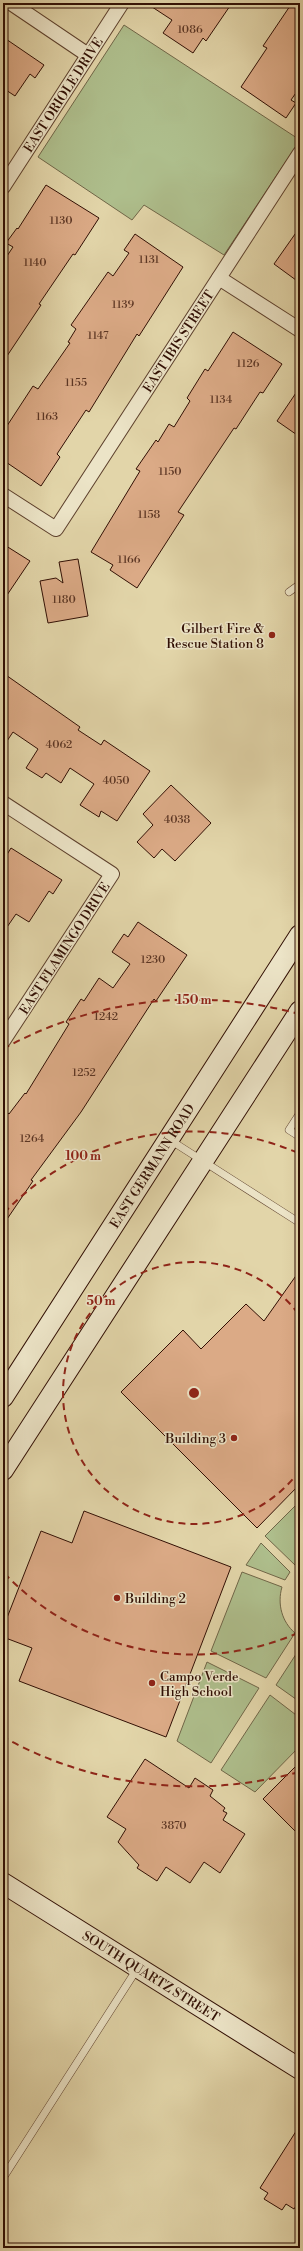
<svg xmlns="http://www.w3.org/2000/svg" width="303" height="2251" viewBox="0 0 303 2251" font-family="'Libre Bodoni',serif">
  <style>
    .green { fill: #aebe8c; stroke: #706648 }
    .building { fill: #dbaa86; stroke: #310f04 }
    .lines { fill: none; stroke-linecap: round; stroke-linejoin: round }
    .lane-casing { stroke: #5d402d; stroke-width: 8 }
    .street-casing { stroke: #5d402d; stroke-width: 16 }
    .secondary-casing { stroke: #310f04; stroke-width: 22 }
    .lane { stroke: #ece4c7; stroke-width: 7 }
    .street { stroke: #ece4c7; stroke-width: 14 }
    .secondary { stroke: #ece4c7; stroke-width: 20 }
    .ring { fill: none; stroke: #8f2418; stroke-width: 2; stroke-dasharray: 7 5 }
    .poi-dot { fill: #8f2418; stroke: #ece4c7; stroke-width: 1.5 }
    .labels { text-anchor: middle; stroke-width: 3; stroke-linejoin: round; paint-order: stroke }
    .number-label { font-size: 11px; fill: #5c3624 }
    .street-label { font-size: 13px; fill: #310f04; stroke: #ece4c7 }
    .poi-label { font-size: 13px; fill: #310f04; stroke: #ece4c7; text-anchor: end }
    .centre { fill: #8f2418; stroke: #ece4c7; stroke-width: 2 }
    .ring-label { font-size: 12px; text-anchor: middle; font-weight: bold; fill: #8f2418; stroke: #ece4c7; stroke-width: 3; stroke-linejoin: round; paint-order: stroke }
  </style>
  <rect width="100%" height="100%" fill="#e2d5a9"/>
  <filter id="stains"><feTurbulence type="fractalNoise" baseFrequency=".005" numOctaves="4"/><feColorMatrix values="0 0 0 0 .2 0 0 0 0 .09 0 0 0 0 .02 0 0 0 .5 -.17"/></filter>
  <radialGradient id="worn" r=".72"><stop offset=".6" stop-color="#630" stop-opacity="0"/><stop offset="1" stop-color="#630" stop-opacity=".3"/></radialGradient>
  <g class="green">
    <polygon points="124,25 300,140 224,255 144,205 132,220 38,157"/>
    <polygon points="300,1501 300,1563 296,1566 265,1536"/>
    <polygon points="261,1543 290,1572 285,1580 246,1565"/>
    <path d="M242,1572l40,15c-5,17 0,35 13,46l-29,45 -55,-27z"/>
    <polygon points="300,1648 300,1702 276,1685"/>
    <polygon points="207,1662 259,1688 211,1763 177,1741"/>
    <polygon points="270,1695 300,1718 300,1746 255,1792 221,1770"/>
  </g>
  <g class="building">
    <polygon points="146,3 232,3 206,41 203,38 193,53 163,33 172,20"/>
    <polygon points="292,3 300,3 300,87 291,100 296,103 286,118 241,87 267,48 263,46"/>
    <polygon points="3,37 44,65 35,78 30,74 15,96 3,88"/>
    <polygon points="46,185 99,218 75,255 73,254 39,304 41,305 3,362 3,262 13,247 6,243 17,228 18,229"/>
    <polygon points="300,227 300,283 274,264"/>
    <polygon points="135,234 183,267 139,336 137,334 89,412 86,410 57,454 60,457 41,486 3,460 3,432 33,386 38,389 70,343 68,342 76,329 71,325 108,272 113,276 129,253 124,250"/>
    <polygon points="233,332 282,364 263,393 260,392 236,429 234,428 178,512 184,515 137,588 110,570 113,565 91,552 140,471 136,469 156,440 158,442 169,424 174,427 190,401 187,398 205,369 208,371"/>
    <polygon points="300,387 300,437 277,421"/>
    <polygon points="3,544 30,561 3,601"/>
    <polygon points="78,559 88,616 48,623 40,581 56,578 63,583 59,562"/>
    <polygon points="3,673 80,727 78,730 101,745 104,740 150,771 117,821 101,811 99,817 80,805 94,784 70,768 61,783 46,773 42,778 26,768 38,749 13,732 3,747"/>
    <polygon points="171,785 211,823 175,861 162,849 154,858 137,842 153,825 143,814"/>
    <polygon points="11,848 62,880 53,894 49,891 29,922 16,914 3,933 3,861"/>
    <polygon points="138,922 187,955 156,1001 154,999 81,1112 31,1180 33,1181 3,1225 3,1109 9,1114 25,1093 26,1094 69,1024 66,1022 81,999 84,1001 99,978 113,988 130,964 112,952 124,934 128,937"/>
    <polygon points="300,1270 300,1484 257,1528 121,1392 183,1330 201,1349 246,1304 264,1321"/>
    <polygon points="84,1511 231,1567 166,1737 19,1681 32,1648 3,1637 3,1628 41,1531 72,1543"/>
    <polygon points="145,1759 189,1788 195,1778 213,1790 210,1796 225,1808 223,1811 227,1813 223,1820 245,1834 220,1873 204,1862 190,1883 166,1867 157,1881 137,1868 139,1865 118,1842 126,1829 107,1817"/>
    <polygon points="300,1762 300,1836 263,1799"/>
    <polygon points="300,2125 300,2200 294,2209 286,2204 282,2210 264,2199 268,2193 260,2188"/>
  </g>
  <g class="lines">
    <defs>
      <g id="lane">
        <polyline points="289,592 300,584"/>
        <polyline points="300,1113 289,1130 300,1137"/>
        <polyline points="170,1140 300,1223"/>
        <polyline points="3,2178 137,1969"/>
      </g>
      <g id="street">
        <polyline points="11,3 88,55"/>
        <path id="s1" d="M3,187l119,-184"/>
        <polyline points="219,278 300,330"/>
        <path id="s2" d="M3,495l53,34 244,-376"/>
        <polyline points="3,803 112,874 3,1041"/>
      </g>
      <g id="secondary">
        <path id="s3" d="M3,1397l297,-462"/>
        <polyline points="3,1470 300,1011"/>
        <path id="s4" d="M3,1883l297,186"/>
      </g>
    </defs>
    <use href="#lane" class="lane-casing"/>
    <use href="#street" class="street-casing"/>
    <use href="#secondary" class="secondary-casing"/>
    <use href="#lane" class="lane"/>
    <use href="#street" class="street"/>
    <use href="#secondary" class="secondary"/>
  </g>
  <g class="ring">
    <path d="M300 1470A131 131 0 1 1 300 1316"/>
    <path d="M298 1633A262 262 0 0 1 4 1573M4 1213A262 262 0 0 1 298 1153"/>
    <path d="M299 1772A393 393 0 0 1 3 1737M3 1049A393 393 0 0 1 299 1014"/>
  </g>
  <g class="poi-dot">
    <circle cx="272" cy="635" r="4"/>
    <circle cx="234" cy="1438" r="4"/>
    <circle cx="117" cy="1598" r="4"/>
    <circle cx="152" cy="1683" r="4"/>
  </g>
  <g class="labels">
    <g class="number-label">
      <text x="190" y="33">1086</text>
      <text x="61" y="224">1130</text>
      <text x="149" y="263">1131</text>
      <text x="35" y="266">1140</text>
      <text x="123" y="308">1139</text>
      <text x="98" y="339">1147</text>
      <text x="248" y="367">1126</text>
      <text x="76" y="386">1155</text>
      <text x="221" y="403">1134</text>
      <text x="47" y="420">1163</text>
      <text x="170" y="475">1150</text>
      <text x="149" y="518">1158</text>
      <text x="129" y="563">1166</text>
      <text x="64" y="603">1180</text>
      <text x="59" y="748">4062</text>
      <text x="116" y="784">4050</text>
      <text x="177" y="823">4038</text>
      <text x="153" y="963">1230</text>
      <text x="106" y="1020">1242</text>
      <text x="84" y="1076">1252</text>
      <text x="32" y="1142">1264</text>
      <text x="174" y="1829">3870</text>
    </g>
    <g class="street-label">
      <text dy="5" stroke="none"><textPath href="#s1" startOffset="110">EAST ORIOLE DRIVE</textPath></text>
      <text dy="5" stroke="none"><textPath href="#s2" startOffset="287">EAST IBIS STREET</textPath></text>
      <text transform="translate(64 948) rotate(-57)" y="5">EAST FLAMINGO DRIVE</text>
      <text dy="5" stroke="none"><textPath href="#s3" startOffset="275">EAST GERMANN ROAD</textPath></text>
      <text dy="5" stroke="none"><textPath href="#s4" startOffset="175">SOUTH QUARTZ STREET</textPath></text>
    </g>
    <g class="poi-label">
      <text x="264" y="633">Gilbert Fire &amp;<tspan x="264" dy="15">Rescue Station 8</tspan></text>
      <text x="226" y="1443">Building 3</text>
      <text x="125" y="1603" text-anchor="start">Building 2</text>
      <text x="160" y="1681" text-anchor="start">Campo Verde<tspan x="160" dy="15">High School</tspan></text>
    </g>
  </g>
  <circle cx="194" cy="1393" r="6" class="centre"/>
  <g class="ring-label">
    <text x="194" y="1004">150 m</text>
    <text x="83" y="1160">100 m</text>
    <text x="101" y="1305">50 m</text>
  </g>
  <rect width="303" height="2251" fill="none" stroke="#e2d5a9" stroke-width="16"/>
  <rect x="4" y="4" width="295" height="2243" fill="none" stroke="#310f04" stroke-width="2"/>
  <rect x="8" y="8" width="287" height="2235" fill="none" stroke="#310f04"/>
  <rect width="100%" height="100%" filter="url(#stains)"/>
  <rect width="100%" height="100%" fill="url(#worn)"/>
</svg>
